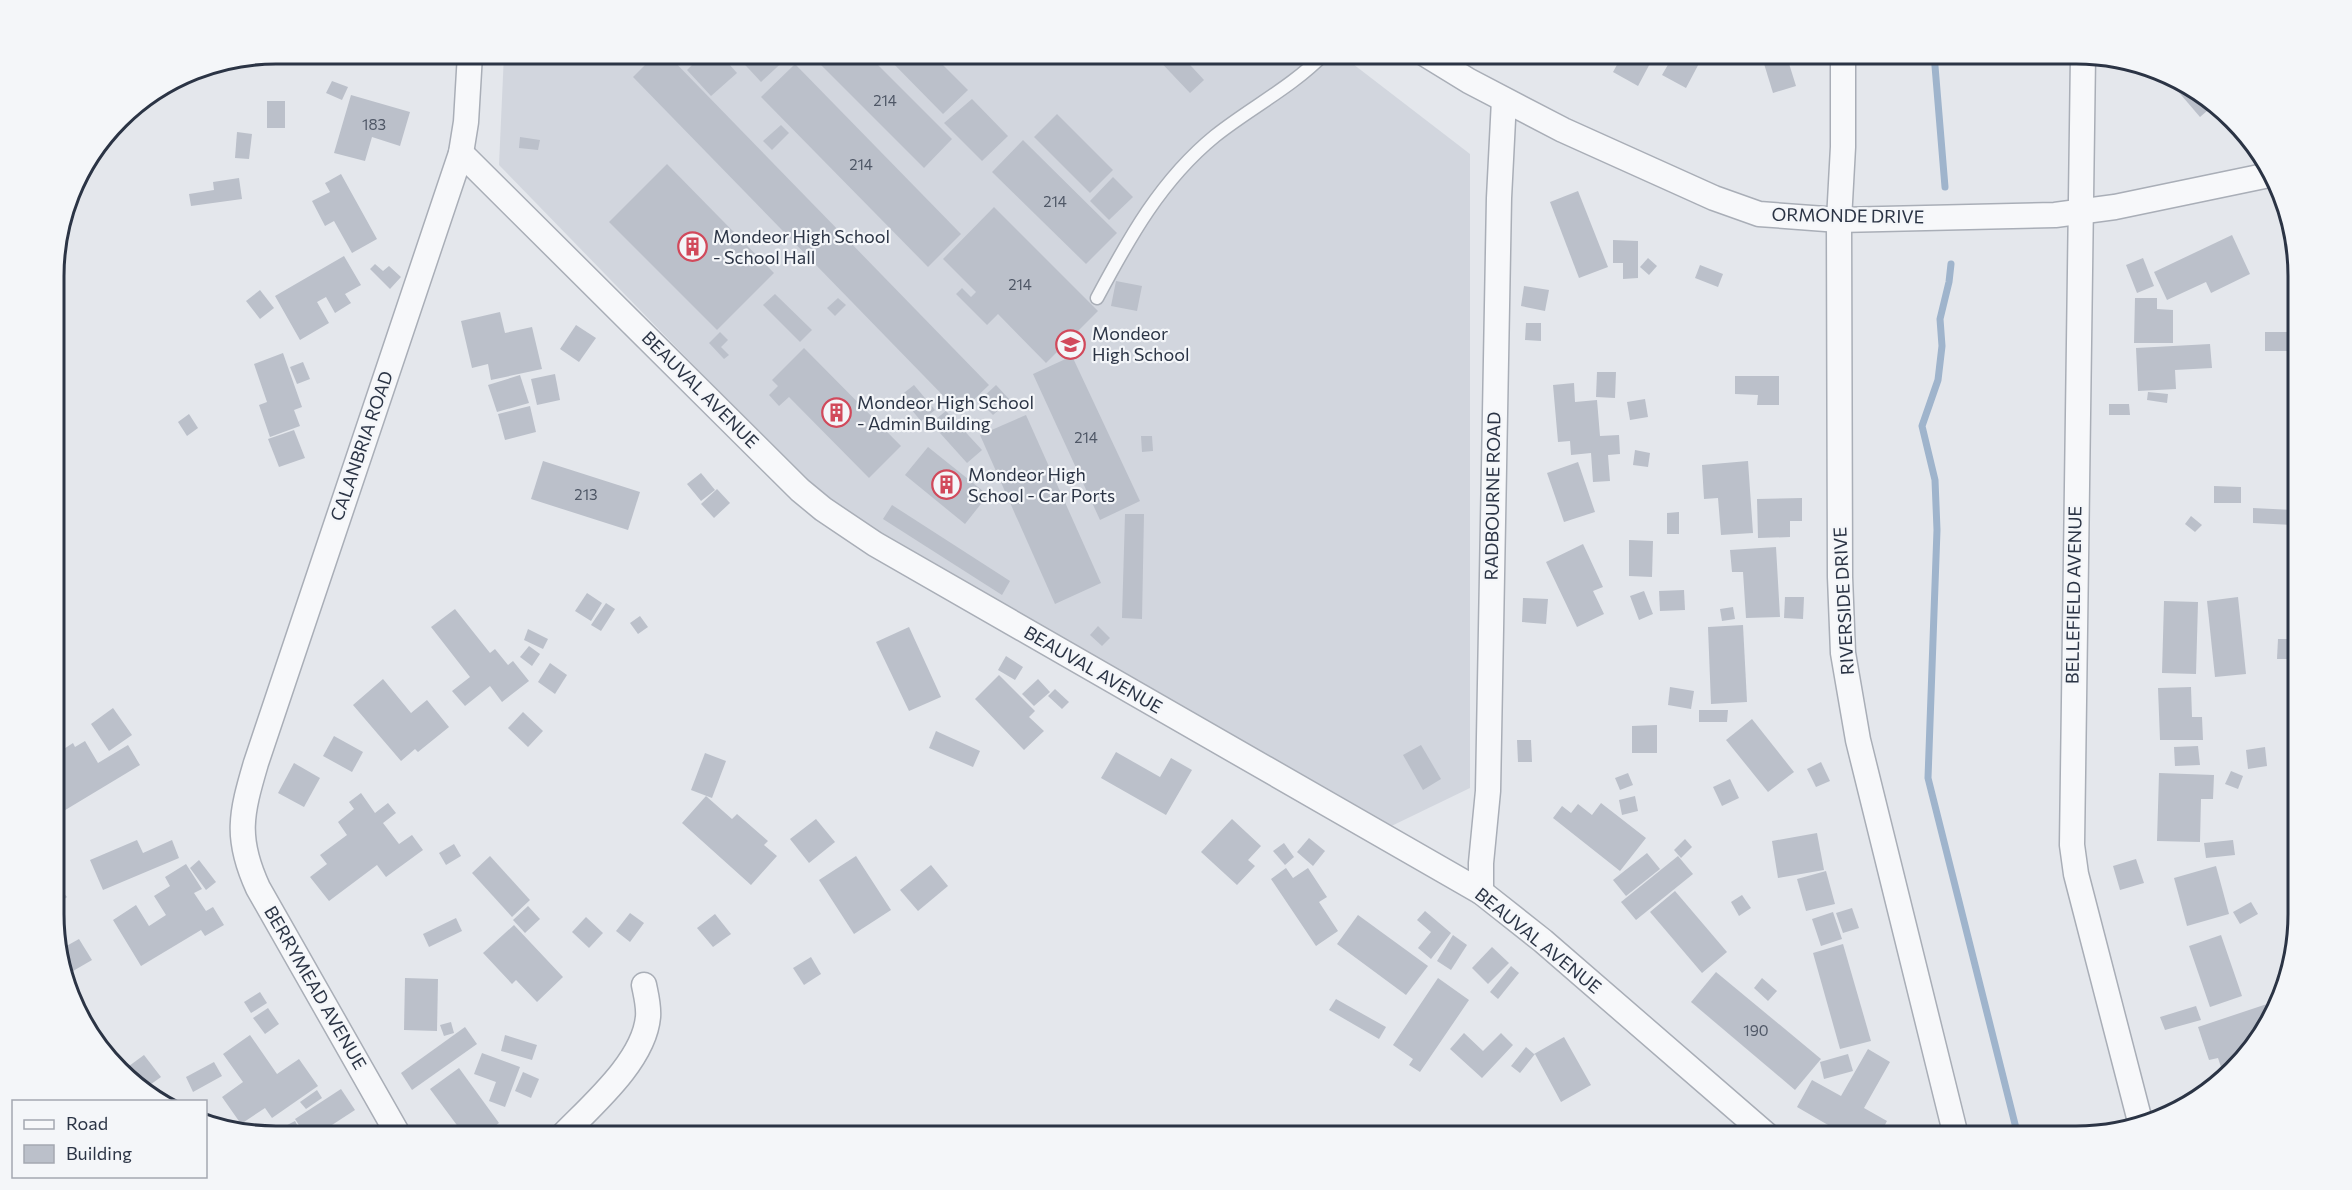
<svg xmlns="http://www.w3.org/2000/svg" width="2352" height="1190" viewBox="0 0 2352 1190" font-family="Commissioner,sans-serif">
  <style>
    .built { fill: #d2d6de }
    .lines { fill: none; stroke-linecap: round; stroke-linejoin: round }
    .stream { stroke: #9fb4cc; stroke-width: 7 }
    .building { fill: #bbc0ca }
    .lane-casing { stroke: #a9aeb7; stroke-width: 15 }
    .street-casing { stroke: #a9aeb7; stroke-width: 27 }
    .lane { stroke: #f7f8fa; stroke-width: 12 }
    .street { stroke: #f7f8fa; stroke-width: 24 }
    .labels { text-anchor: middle; stroke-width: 4.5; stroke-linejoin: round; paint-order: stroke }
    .number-label { font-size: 15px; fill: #4f5766 }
    .street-label { font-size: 18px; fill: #2b3445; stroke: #f4f6f9 }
    .poi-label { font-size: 18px; fill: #2b3445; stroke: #f4f6f9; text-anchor: start }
    .rim { fill: none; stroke: #2b3445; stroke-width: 3 }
  </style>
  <rect width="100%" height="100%" fill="#e4e7ec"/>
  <polygon class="built" points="504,54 1340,54 1470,154 1470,788 1379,832 847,523 499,165"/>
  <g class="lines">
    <g class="stream">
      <polyline points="1934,54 1945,187"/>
      <polyline points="1951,264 1949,282 1940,319 1942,346 1938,380 1922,426 1935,480 1937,530 1928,778 2018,1136"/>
    </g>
  </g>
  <g class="building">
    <polygon points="656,54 667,54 989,385 960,413 633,77"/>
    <polygon points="703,54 720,54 737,73 711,96 687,70"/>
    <polygon points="735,54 785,54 788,57 761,82"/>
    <polygon points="826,54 867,54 952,139 924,168 818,62"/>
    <polygon points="884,54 932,54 968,90 943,114"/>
    <polygon points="1153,54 1180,54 1204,80 1190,93"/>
    <polygon points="1623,54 1655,54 1638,86 1613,72"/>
    <polygon points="1670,54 1704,54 1686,88 1662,75 1673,56"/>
    <polygon points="1761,54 1786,54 1796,86 1773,93"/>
    <polygon points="795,64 961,234 928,267 761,97"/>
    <polygon points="2164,75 2173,77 2215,104 2200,117"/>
    <polygon points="332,81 348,87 342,100 326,93"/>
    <polygon points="351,95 410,112 400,146 372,137 365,161 334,153"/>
    <polygon points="972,99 1008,136 982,161 944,123"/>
    <rect x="267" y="101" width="18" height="27"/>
    <polygon points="1057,114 1113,170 1090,193 1034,137"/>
    <polygon points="781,125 789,133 772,150 763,141"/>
    <polygon points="237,132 252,134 249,159 235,158"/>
    <polygon points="520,137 540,140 538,150 519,148"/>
    <polygon points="1023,140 1117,233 1086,264 992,172"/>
    <polygon points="667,164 774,273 717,330 609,222"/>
    <polygon points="341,174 377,239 352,253 334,221 325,226 312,201 330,192 325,183"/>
    <polygon points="1113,177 1133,197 1109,220 1090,201"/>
    <polygon points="239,178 242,199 191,206 189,194 214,190 213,182"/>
    <polygon points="1578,191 1608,267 1579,278 1550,202"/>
    <polygon points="994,207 1098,311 1046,363 998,314 987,325 956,294 962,288 971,297 976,292 943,259"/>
    <polygon points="2232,235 2250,274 2211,293 2206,282 2167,300 2154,272"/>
    <polygon points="1613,240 1638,241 1638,278 1623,279 1623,263 1613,263"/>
    <polygon points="344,256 361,285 345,294 351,303 335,313 326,297 317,302 329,323 300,340 275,296"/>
    <polygon points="1648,258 1657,266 1649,275 1640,267"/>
    <polygon points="2143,258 2154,286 2137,293 2126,265"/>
    <polygon points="375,264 383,271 389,266 401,277 390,289 370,269"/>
    <polygon points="1700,265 1723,274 1718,287 1695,278"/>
    <polygon points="1116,281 1142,286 1137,311 1111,306"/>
    <polygon points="1524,286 1549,290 1545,311 1521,306"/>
    <polygon points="260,290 274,308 260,319 246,301"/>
    <polygon points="775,294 812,330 800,342 763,305"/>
    <polygon points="838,298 846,305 835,316 827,308"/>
    <polygon points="2135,298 2157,298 2157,309 2173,310 2173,343 2134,343"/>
    <polygon points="500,312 505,333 532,327 542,369 491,380 488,364 472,368 461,321"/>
    <polygon points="1526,323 1541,323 1541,341 1525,340"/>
    <polygon points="576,325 596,338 579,362 560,349"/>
    <polygon points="720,332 728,340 721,347 729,355 724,359 709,343"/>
    <rect x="2265" y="332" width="31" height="19"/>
    <polygon points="2210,344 2212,368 2175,370 2176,389 2138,391 2136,348"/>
    <polygon points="804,348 901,446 869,478 789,397 779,406 769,395 778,386 772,380"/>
    <polygon points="283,353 302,407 294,410 300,426 270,437 259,405 267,402 254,364"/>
    <polygon points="1072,356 1140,501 1100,520 1033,374"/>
    <polygon points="303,362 310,379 297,384 290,367"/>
    <polygon points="1597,372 1616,372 1615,398 1596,397"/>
    <polygon points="555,374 560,400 537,405 531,379"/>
    <polygon points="520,375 529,403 497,412 488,385"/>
    <polygon points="1735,376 1779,376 1779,405 1757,405 1758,395 1735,394"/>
    <polygon points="1574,383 1575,402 1597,400 1600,436 1619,435 1620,454 1608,455 1610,481 1593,482 1591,453 1571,455 1570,441 1558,442 1553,385"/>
    <polygon points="914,385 935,410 921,421 900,396"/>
    <polygon points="996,385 1010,400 993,415 979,401"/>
    <polygon points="2148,392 2168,394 2167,403 2147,400"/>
    <polygon points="1645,399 1648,417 1630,420 1627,402"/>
    <polygon points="2109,404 2129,404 2130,415 2109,415"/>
    <polygon points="530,406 536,432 505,440 498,414"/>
    <polygon points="946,411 982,450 967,463 931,423"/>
    <polygon points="189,414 198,428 187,436 178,422"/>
    <polygon points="1026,415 1101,583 1055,604 980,435"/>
    <polygon points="294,430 305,458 279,467 268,439"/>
    <polygon points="1141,436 1152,436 1153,451 1142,452"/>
    <polygon points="928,447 988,495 965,524 905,475"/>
    <polygon points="1635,450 1650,453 1648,467 1633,465"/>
    <polygon points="543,461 640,492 628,530 531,499"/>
    <polygon points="1748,461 1753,533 1721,535 1718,498 1704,499 1702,465"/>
    <polygon points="1578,462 1595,512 1564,522 1547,473"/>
    <polygon points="701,473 715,490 701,501 687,484"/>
    <polygon points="2214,486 2241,487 2241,503 2214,503"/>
    <polygon points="717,489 730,503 714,518 701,504"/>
    <polygon points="1802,498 1802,521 1790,521 1790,537 1758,538 1757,499"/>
    <polygon points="892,505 1010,581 1002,595 883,519"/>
    <polygon points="2253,508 2294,510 2294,525 2253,523"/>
    <polygon points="1679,512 1679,534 1667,534 1667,513"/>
    <polygon points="1125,514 1144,514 1142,619 1122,618"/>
    <polygon points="2191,516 2202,525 2195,532 2185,524"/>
    <polygon points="1629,540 1653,541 1652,577 1629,576"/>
    <polygon points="1583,544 1603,587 1593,591 1604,614 1577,627 1546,562"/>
    <polygon points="1776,547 1780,617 1746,618 1743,572 1732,572 1730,550"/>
    <polygon points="1684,590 1685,610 1660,611 1659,591"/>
    <polygon points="1644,591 1653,614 1639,620 1630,596"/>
    <polygon points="587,593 602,603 591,621 575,611"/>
    <polygon points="1785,597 1804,597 1803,619 1784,618"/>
    <polygon points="2238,597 2246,674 2215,677 2207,601"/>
    <polygon points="1523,598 1548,599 1546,624 1522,622"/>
    <polygon points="2164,601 2198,602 2196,674 2162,673"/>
    <polygon points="606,603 615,609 601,631 591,625"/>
    <polygon points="1733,607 1735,619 1722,621 1720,609"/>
    <polygon points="455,609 490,653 495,649 508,665 513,661 529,681 502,702 490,686 465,706 452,691 470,677 431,627"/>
    <polygon points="640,616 648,627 638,634 630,623"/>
    <polygon points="1743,625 1747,702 1711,704 1708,627"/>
    <polygon points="1098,626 1110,638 1102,646 1090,635"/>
    <polygon points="909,627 941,697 909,711 876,642"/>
    <polygon points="528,629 548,639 543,649 524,640"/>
    <polygon points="2278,639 2297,639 2297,659 2277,659"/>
    <polygon points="529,646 540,654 532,666 520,657"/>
    <polygon points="1006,656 1023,667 1015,680 998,670"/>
    <polygon points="550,663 567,675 555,694 538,682"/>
    <polygon points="999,675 1035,711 1029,717 1044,731 1024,750 975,699"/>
    <polygon points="383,679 411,713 427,700 449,727 418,752 415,749 401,761 353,705"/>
    <polygon points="1038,679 1050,692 1034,706 1022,694"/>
    <polygon points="1670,687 1694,691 1691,709 1668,705"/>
    <polygon points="2191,687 2192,717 2202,717 2203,740 2160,740 2158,688"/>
    <polygon points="1055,689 1069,702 1062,709 1048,696"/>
    <polygon points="113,708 132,735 109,751 91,724"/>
    <polygon points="1699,710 1728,710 1727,722 1699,722"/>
    <polygon points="523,712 543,731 528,747 508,728"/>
    <polygon points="1752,719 1794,772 1768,792 1726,740"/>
    <polygon points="1657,725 1657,753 1632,753 1632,726"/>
    <polygon points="936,731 980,751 973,767 929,748"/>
    <polygon points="334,736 363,752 352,772 323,756"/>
    <polygon points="1517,740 1531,740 1532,762 1518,762"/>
    <polygon points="85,741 98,763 128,745 140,765 57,815 56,754 73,743 75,747"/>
    <polygon points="1421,745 1441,779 1423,790 1403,755"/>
    <polygon points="2198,746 2200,765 2175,766 2174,747"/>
    <polygon points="2265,747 2267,766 2248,769 2246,750"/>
    <polygon points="1116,752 1160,777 1171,758 1192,770 1166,815 1101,778"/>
    <polygon points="705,753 726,761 712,798 691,790"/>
    <polygon points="1821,762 1830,781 1816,787 1807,769"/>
    <polygon points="294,763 320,778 304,807 278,793"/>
    <polygon points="2231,771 2243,776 2238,789 2225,784"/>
    <polygon points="1628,773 1633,785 1620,790 1615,778"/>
    <polygon points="2159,773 2214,775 2213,799 2201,799 2200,842 2157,841"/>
    <polygon points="1730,779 1739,798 1722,806 1713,787"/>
    <polygon points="361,793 375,813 388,803 396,813 383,823 399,844 412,835 423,850 386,877 377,865 329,901 310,877 327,864 320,855 347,835 338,822 354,809 349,802"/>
    <polygon points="706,796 732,819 737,814 768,841 764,845 777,856 751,885 682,823"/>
    <polygon points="1635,796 1638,811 1622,815 1619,800"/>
    <polygon points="1601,803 1646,838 1620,871 1553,818 1562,806 1571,813 1578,804 1592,815"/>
    <polygon points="816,819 835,842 809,863 790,839"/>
    <polygon points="1232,819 1261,846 1248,860 1255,866 1237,885 1201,852"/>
    <polygon points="1817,833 1824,870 1778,878 1772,841"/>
    <polygon points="1309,838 1325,851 1313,866 1297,852"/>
    <polygon points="1685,839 1692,847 1681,858 1674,850"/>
    <polygon points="137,840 143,853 172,840 179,858 103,890 90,860"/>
    <polygon points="2233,840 2235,855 2206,858 2204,843"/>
    <polygon points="1284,843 1294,857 1285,865 1273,851"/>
    <polygon points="454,844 461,856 446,865 439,853"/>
    <polygon points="1647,853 1660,869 1626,896 1613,880"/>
    <polygon points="490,856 530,900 512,917 472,873"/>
    <polygon points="856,856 891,910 854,934 819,880"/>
    <polygon points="1678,856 1693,874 1636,920 1621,902"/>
    <polygon points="2136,859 2144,883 2120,890 2113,866"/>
    <polygon points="199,860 216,882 206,890 190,868"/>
    <polygon points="186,864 202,889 194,893 206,911 213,907 224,925 205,936 201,930 141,966 113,920 136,905 149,926 166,915 154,896 170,886 165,877"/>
    <polygon points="931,865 948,886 918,911 900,890"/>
    <polygon points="2216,866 2229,914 2187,926 2174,878"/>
    <polygon points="1286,868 1293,878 1308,868 1327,897 1319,902 1338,931 1316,946 1271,879"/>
    <polygon points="1826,871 1835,904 1806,911 1797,879"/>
    <polygon points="56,884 67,897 56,906"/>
    <polygon points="1675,891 1727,952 1702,973 1650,912"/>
    <polygon points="1742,895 1751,908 1739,916 1731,902"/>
    <polygon points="2251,902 2258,914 2240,924 2233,912"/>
    <polygon points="528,906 540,919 525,933 513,920"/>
    <polygon points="1852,908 1859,928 1843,933 1836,913"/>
    <polygon points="1425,911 1451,933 1431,959 1418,948 1431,932 1417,920"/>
    <polygon points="1833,912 1842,939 1821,946 1812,919"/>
    <polygon points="630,913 644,923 630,942 616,931"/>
    <polygon points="715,914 731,934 713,947 697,928"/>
    <polygon points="1358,915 1428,966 1406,995 1337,944"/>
    <polygon points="586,917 603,933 589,948 572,932"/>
    <polygon points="456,918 462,931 429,947 423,934"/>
    <polygon points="514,925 563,977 537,1002 516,980 512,984 483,953"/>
    <polygon points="1453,935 1467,945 1451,970 1437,961"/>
    <polygon points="2221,935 2242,996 2210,1007 2189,946"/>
    <polygon points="79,939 92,960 73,971 61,949"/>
    <polygon points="1843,944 1871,1041 1840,1049 1813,953"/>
    <polygon points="1492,947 1509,963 1488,984 1472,968"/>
    <polygon points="811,957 821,974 804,985 793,968"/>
    <polygon points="63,959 74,974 70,976"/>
    <polygon points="1511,966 1519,973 1498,999 1490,992"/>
    <polygon points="1716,972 1821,1059 1795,1090 1691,1002"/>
    <polygon points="405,978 438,979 437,1031 404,1030"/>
    <polygon points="1438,978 1469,1000 1420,1072 1409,1065 1413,1059 1393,1045"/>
    <polygon points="1762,978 1777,991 1768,1001 1754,988"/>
    <polygon points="260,992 267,1003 251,1013 244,1002"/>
    <polygon points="1336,999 1386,1027 1379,1039 1329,1010"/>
    <polygon points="2273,1002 2275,1011 2243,1060 2224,1076 2218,1058 2209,1060 2198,1027"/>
    <polygon points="2196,1006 2201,1020 2165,1030 2160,1017"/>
    <polygon points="268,1008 279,1024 265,1034 253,1018"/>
    <polygon points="451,1022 454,1033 444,1036 440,1025"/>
    <polygon points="465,1027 477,1044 412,1090 401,1073"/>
    <polygon points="1464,1033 1483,1051 1501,1033 1513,1045 1482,1078 1450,1049"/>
    <polygon points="250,1035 277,1074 299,1059 318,1086 272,1118 265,1108 241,1124 222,1097 243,1082 223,1054"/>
    <polygon points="505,1035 537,1045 532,1060 501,1051"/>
    <polygon points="1564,1037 1591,1085 1561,1102 1535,1054 1520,1073 1511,1066 1526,1047 1534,1054"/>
    <polygon points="1868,1049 1890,1062 1864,1108 1887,1121 1879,1136 1847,1136 1797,1107 1812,1080 1841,1096"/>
    <polygon points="482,1053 520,1067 505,1107 489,1101 496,1082 474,1074"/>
    <polygon points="1848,1054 1853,1071 1824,1079 1820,1062"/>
    <polygon points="144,1055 161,1077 147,1087 125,1069"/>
    <polygon points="214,1062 222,1076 193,1092 186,1077"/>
    <polygon points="459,1068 499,1123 482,1136 465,1136 430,1089"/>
    <polygon points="523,1072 539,1079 531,1098 515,1091"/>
    <polygon points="341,1089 355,1110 315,1136 306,1136 295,1119"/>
    <polygon points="317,1090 322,1098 306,1109 300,1102"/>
    <polygon points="295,1121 303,1136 270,1134"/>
  </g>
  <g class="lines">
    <defs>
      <path id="lane" d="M1097,298c32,-60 64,-118 118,-162 35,-28 77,-49 109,-82"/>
      <g id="street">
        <polyline points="1425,54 1469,81 1563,130 1714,198 1759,214 1839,220 2055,215 2115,207 2269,175"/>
        <polyline points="1843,54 1843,147 1839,220 1840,577 1843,653 1858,740 1956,1136"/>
        <polyline points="2083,56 2072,845 2076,874 2141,1125"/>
        <polyline points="461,153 800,490 823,509 875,544 1481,892 1543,941 1768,1136"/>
        <polyline points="1481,892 1481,863 1488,791 1499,198 1504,100"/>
        <path d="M399,1136l-141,-248c-23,-50 -17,-74 -2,-125l205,-610 5,-31 4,-68"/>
        <path d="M562,1136c30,-31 82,-75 86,-119 1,-11 -2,-22 -4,-32"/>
      </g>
    </defs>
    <use href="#lane" class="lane-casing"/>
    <use href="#street" class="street-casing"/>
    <use href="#lane" class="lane"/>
    <use href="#street" class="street"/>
  </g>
  <defs>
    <symbol id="building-ring" viewBox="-11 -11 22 22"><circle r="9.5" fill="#f4f6f9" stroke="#d1495b" stroke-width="1.5"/><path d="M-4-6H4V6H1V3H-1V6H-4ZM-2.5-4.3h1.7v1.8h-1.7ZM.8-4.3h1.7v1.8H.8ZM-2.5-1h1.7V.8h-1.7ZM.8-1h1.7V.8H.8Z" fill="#d1495b"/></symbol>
    <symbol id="school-ring" viewBox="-11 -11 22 22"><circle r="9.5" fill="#f4f6f9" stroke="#d1495b" stroke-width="1.5"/><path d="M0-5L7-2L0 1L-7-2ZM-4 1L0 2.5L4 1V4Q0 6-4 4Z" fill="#d1495b"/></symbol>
  </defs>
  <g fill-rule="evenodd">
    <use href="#building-ring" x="676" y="230" width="33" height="33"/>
    <use href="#school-ring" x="1054" y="328" width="33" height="33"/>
    <use href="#building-ring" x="820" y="396" width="33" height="33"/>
    <use href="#building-ring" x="930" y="468" width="33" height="33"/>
  </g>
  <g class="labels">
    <g class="number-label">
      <text x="885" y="106">214</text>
      <text x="374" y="130">183</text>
      <text x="861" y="170">214</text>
      <text x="1055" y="207">214</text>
      <text x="1020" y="290">214</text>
      <text x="1086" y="443">214</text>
      <text x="586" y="500">213</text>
      <text x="1756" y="1036">190</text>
    </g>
    <g class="street-label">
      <text transform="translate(1848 216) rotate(1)" y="6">ORMONDE DRIVE</text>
      <text transform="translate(700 390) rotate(45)" y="6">BEAUVAL AVENUE</text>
      <text transform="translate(362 446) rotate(-71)" y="6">CALANBRIA ROAD</text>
      <text transform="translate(1493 496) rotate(-89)" y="6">RADBOURNE ROAD</text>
      <text transform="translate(2074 595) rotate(-89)" y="6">BELLEFIELD AVENUE</text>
      <text transform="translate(1844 601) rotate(-93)" y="6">RIVERSIDE DRIVE</text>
      <text transform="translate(1093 670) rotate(30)" y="6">BEAUVAL AVENUE</text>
      <text transform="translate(1538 941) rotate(39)" y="6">BEAUVAL AVENUE</text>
      <text transform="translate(315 988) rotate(60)" y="6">BERRYMEAD AVENUE</text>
    </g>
    <g class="poi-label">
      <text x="713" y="243">Mondeor High School<tspan x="713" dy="21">- School Hall</tspan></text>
      <text x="1092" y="340">Mondeor<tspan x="1092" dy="21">High School</tspan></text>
      <text x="857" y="409">Mondeor High School<tspan x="857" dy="21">- Admin Building</tspan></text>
      <text x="968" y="481">Mondeor High<tspan x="968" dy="21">School - Car Ports</tspan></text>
    </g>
  </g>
  <path d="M0 0H2352V1190H0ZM276 64H2076A212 212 0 0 1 2288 276V914A212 212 0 0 1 2076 1126H276A212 212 0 0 1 64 914V276A212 212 0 0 1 276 64Z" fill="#f4f6f9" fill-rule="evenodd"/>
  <path class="rim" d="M276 64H2076A212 212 0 0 1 2288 276V914A212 212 0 0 1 2076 1126H276A212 212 0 0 1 64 914V276A212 212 0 0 1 276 64Z"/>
  <rect x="12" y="1100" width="195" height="78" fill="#f4f6f9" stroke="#a4a8b1" stroke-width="1.5"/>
  <rect x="24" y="1120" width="30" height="9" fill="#f7f8fa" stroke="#a4a8b1" stroke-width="1.5"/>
  <text x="66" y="1130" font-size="18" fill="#2b3445">Road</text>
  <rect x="24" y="1145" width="30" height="18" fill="#bbc0ca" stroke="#a4a8b1" stroke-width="1.5"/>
  <text x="66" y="1160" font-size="18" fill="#2b3445">Building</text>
</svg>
